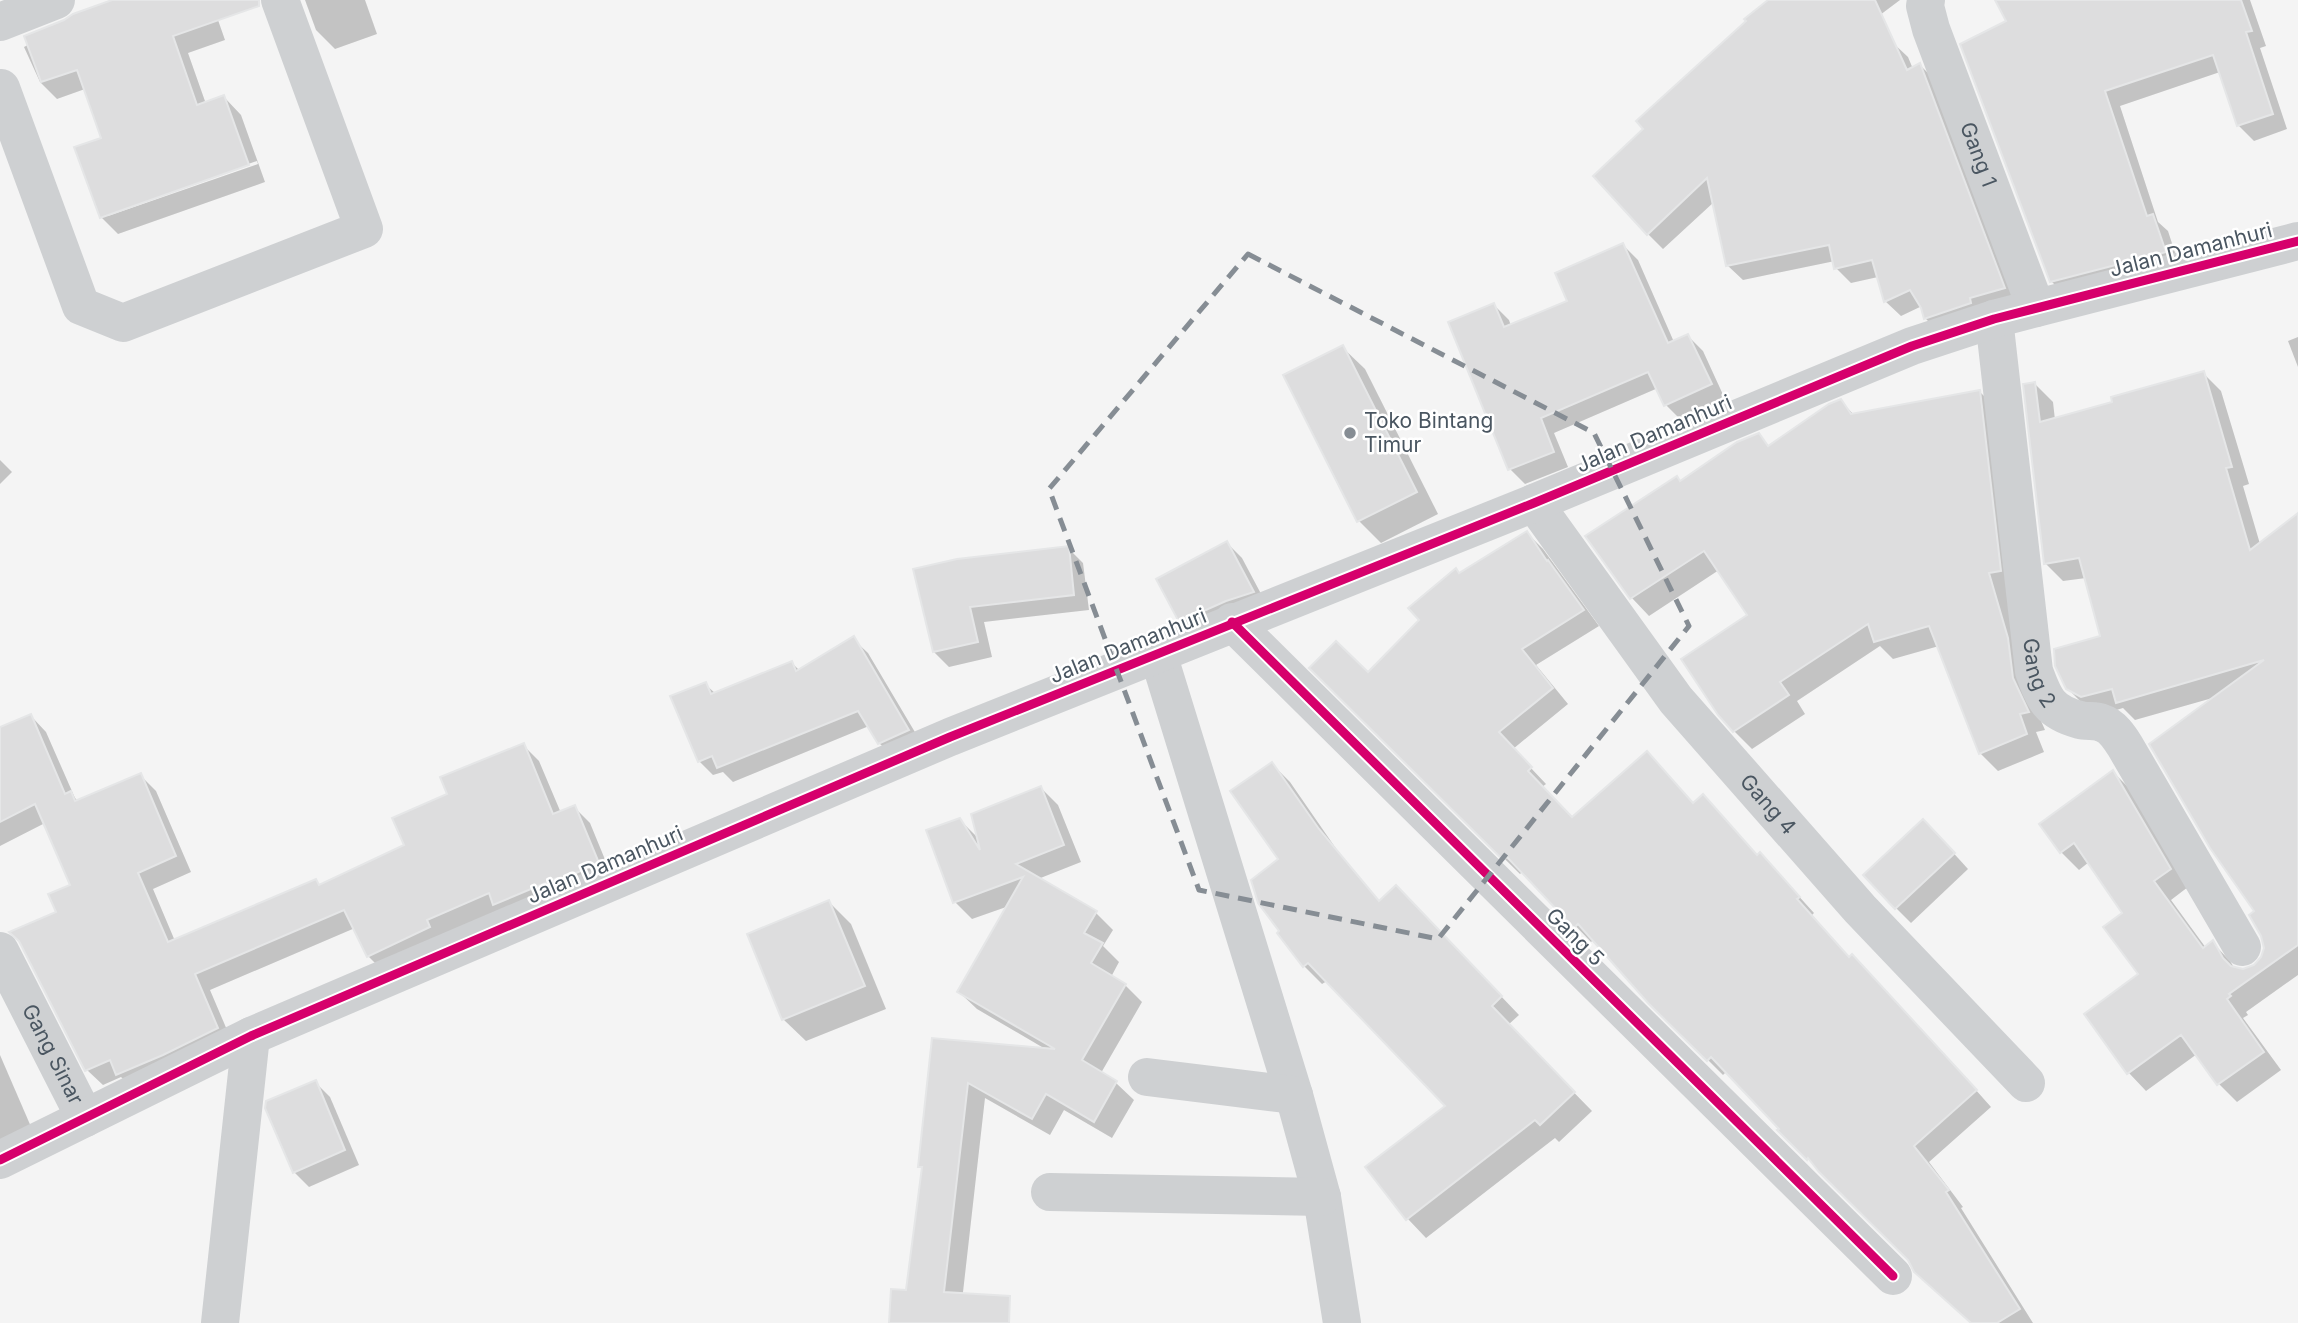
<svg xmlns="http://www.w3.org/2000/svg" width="2298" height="1323" viewBox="0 0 2298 1323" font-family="Inter,sans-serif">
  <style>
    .shadow { fill: #0003; fill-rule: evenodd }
    .building { fill: #ddddde; stroke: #e5e6e7; stroke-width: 2 }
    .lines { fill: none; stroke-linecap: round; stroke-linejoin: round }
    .minor { stroke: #ced0d2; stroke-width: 38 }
    .cycleway-casing { stroke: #fff; stroke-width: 13 }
    .cycleway { stroke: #d6006c; stroke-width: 9 }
    .marked { fill: none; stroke: #868d94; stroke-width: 5; stroke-dasharray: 14 9; stroke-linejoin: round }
    .poi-dot { fill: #868d94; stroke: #fff; stroke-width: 2.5 }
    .labels { text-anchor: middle; stroke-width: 5; stroke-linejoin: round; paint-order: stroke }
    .street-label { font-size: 21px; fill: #4a5661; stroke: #fff }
    .poi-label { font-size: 21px; fill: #4a5661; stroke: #fff; text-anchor: start }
  </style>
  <rect width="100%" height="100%" fill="#f4f4f4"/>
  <g class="shadow">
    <path d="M116,0h95l14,40 -37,13 18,51 18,-7 17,18 24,67 -147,52 -17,-17 2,-78 -18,-50 -28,10 -17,-17 -16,-35zM257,161l1,3 -150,52v-3z"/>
    <polygon points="305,0 365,0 377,34 335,49 316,30"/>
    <polygon points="1771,0 1900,0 1788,84 1892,42 1908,57 1913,69 1920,65 1935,80 2019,303 1941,334 1925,318 1922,306 1901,316 1885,301 1878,277 1851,283 1836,268 1835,261 1743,280 1727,265 1714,202 1663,249 1648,234 1646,129"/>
    <polygon points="1997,0 2250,0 2266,46 2260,48 2287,129 2254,141 2238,125 2220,72 2120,106 2158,222 2168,231 2180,268 2067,297 2051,281 2009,21"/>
    <polygon points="1623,245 1638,260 1674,342 1688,336 1703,351 1725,399 1681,420 1666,405 1658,388 1554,433 1568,467 1525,484 1510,469 1494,305 1509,320 1511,326 1570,302"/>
    <polygon points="2298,337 2298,367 2288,341"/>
    <polygon points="1342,347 1365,369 1438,514 1381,543 1359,521"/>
    <polygon points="2203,373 2221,391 2249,484 2243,486 2260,544 2298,515 2298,975 2246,1012 2248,1015 2243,1018 2281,1070 2237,1102 2219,1084 2197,1054 2146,1091 2129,1073 2086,1014 2140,975 2125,913 2089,862 2079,870 2061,852 2113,772 2131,790 2188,887 2171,900 2206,948 2213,943 2230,961 2235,969 2243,971 2255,967 2263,958 2266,948 2257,911 2216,697 2135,720 2123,708 2100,715 2086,707 2067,688 2102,637 2086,578 2063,581 2045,563 2035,384 2053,402 2055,420 2114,403"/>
    <polygon points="1979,391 1997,409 2031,698 2045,730 2036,732 2044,752 1998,771 1980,753 1939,646 1893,659 1880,646 1797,701 1805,714 1752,749 1734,731 1749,616 1719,570 1649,616 1632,598 1680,482 1759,435 1770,447 1841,401 1854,415"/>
    <polygon points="0,460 12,472 0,484"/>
    <polygon points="1527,533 1543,549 1599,626 1536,665 1568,704 1513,749 1546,784 1542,787 1572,819 1694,804 1775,870 1814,913 1812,915 1849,958 1942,1052 1991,1107 1929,1162 1963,1207 1961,1208 2033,1323 1972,1323 1779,1130 1781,1129 1727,1071 1723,1075 1651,1003 1594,939 1591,942 1523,871 1520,874 1312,668 1368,675 1421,620 1460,575"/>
    <polygon points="1227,543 1242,558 1268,607 1195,636 1180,621"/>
    <polygon points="1068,548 1083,563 1089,610 984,622 992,657 949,667 934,652 915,570"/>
    <polygon points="853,639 868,653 922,744 894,757 879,743 869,726 733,782 723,772 713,775 699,761 705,684 716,694 792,663 800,671"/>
    <polygon points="31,716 46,732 75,798 78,801 140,775 156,791 191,872 153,889 175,941 316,881 321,886 406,846 450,795 523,745 539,761 561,813 574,807 590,823 613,879 384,972 368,956 355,928 210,990 233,1044 133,1089 121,1077 103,1085 87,1070 58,913 72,886 45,823 0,846 0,729"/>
    <polygon points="1272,764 1290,782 1337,850 1380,902 1414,905 1519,1015 1508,1025 1592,1111 1559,1142 1555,1138 1426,1238 1408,1219 1368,1168 1448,1106 1327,981 1322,984 1304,966 1280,860"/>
    <polygon points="1041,788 1058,805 1081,862 1038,879 1095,912 1113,930 1103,946 1119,962 1111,977 1125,985 1142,1002 1101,1073 1116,1083 1134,1100 1112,1138 1064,1110 1050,1135 985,1098 962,1301 973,1323 891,1323 908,1292 923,1170 920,1166 933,1040 1047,1050 977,1009 959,992 1009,906 972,919 955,902 960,820 978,838"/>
    <polygon points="1938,836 1968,869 1911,923 1896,908"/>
    <polygon points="829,902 851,924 886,1009 806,1041 783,1019"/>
    <polygon points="0,1055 35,1136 0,1151"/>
    <polygon points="315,1082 330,1097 359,1165 309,1187 294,1172"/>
  </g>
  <g class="building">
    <polygon points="112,0 259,0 259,6 173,36 197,105 224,95 249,165 100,218 74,147 101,138 77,70 41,82 24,36 64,20 73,14"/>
    <polygon points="1768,0 1875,0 1907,70 1920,63 2005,288 1970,298 1971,303 1924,319 1921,308 1910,290 1884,302 1872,260 1834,269 1829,245 1726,266 1707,178 1647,235 1593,176 1643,129 1636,121 1746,21 1744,19"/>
    <polygon points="1995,0 2241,0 2252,31 2246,32 2273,114 2237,126 2213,55 2105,91 2147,216 2153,214 2166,252 2050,282 1960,44 2006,21"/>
    <polygon points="1623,243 1668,343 1688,334 1712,384 1664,406 1648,372 1541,418 1554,452 1508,470 1448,322 1494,303 1504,327 1567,301 1555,273"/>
    <polygon points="1343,345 1417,492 1357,522 1283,375"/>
    <polygon points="2204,371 2232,467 2226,468 2250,550 2298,513 2298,945 2229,994 2231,996 2227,999 2264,1052 2217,1085 2181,1035 2127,1074 2084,1014 2138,974 2103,927 2122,913 2074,843 2060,853 2039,824 2113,770 2171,869 2154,881 2203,948 2213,940 2223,958 2231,966 2243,969 2254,965 2261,957 2264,948 2261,936 2249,915 2254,911 2210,848 2149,744 2264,660 2116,703 2112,689 2081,697 2066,689 2055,666 2054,649 2100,636 2079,558 2044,564 2023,384 2035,382 2040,422 2112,402 2111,397"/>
    <polygon points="1980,390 2001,571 1989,573 2008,638 2013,678 2029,712 2020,714 2027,734 1979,754 1929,626 1874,642 1868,624 1780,682 1789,695 1733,732 1718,715 1681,659 1747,615 1704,551 1630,599 1585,536 1677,476 1680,481 1737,442 1759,433 1768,446 1829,404 1841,399 1851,414"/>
    <polygon points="1527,531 1547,561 1548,560 1584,610 1522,649 1553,688 1499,732 1532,767 1528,771 1572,817 1647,751 1693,803 1703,794 1757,855 1760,852 1800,897 1797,899 1849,957 1852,954 1977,1090 1914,1146 1949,1190 1946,1192 2020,1309 1997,1323 1971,1323 1914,1272 1908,1260 1819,1172 1808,1158 1807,1160 1777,1130 1779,1129 1711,1057 1707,1061 1649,1004 1578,924 1574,928 1507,857 1503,860 1309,668 1336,641 1368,672 1419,620 1408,608 1456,568 1459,573"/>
    <polygon points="1227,541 1254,592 1226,601 1179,622 1156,579"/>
    <polygon points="1069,546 1074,595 970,607 978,642 933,652 913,569 957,559"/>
    <polygon points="854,636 909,730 878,744 858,711 717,768 712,756 698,762 670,696 706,682 711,694 792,661 796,671"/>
    <polygon points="31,714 65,794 71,791 75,801 141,773 176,856 138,873 168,942 316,879 319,885 404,845 392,818 447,794 440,777 524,743 553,814 575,805 599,863 558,881 557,878 493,905 489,893 427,920 430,927 367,957 344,910 195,974 218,1028 163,1055 116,1075 110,1060 85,1071 19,941 9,932 56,912 48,894 70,885 35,804 0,822 0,727"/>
    <polygon points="1272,762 1319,829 1379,901 1396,885 1502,996 1492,1006 1575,1092 1540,1125 1535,1120 1406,1220 1365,1167 1445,1106 1308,963 1303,967 1277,933 1279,931 1258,903 1251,880 1278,859 1230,791"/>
    <polygon points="1041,786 1064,845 1016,864 1097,911 1084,933 1103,943 1091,963 1126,984 1082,1060 1117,1081 1094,1122 1046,1094 1032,1119 968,1083 944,1292 1010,1296 1009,1323 889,1323 891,1289 906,1290 922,1167 918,1167 932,1038 1055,1049 957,992 1023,877 953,903 926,830 960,818 980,850 971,814"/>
    <polygon points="1923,819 1955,853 1895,909 1863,875"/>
    <polygon points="829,900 865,986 782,1020 747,934"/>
    <polygon points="316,1080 345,1150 293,1173 265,1108 266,1101"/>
  </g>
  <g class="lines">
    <g class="minor">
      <path id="s1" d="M1926,0l-1,6 6,23 105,279"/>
      <polyline points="0,22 56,0"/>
      <polyline points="1,88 81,306 123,323 364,229 280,0"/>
      <path id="s2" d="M1994,319l40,352c10,28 15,41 46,49 7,2 15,0 22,3 10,3 18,15 23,23l117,201"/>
      <path id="s3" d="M1534,503l142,197 184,209 166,174"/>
      <polyline points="1232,622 1893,1276"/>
      <polyline points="1158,654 1294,1095 1322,1197 1342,1323"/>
      <path id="s4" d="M0,951l85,167"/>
      <polyline points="1147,1077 1294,1095"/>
      <polyline points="0,1160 251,1036 950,737 1534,503 1912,346 1994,319 2298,241"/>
      <polyline points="1050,1192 1322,1197"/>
      <polyline points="220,1323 251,1036"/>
    </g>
    <defs>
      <g id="cycleway">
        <polyline points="1232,622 1893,1276"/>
        <polyline points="0,1160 251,1036 950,737 1534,503 1912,346 1994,319 2298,241"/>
      </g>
    </defs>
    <use href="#cycleway" class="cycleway-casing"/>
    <use href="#cycleway" class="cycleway"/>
  </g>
  <path class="marked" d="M1248,254l346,179 95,193 -251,313 -239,-49 -150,-401z"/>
  <circle class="poi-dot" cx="1350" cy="433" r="7"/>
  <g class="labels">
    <g class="street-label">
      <text dy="7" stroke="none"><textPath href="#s1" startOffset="164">Gang 1</textPath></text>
      <text transform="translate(2191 250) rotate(-14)" y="7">Jalan Damanhuri</text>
      <text transform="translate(1654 434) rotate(-23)" y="7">Jalan Damanhuri</text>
      <text transform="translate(1128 646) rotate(-22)" y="7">Jalan Damanhuri</text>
      <text dy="7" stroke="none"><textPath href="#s2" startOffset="357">Gang 2</textPath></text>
      <text dy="7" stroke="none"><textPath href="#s3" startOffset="382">Gang 4</textPath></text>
      <text transform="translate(605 865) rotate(-23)" y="7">Jalan Damanhuri</text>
      <text transform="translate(1575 937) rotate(45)" y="7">Gang 5</text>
      <text dy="7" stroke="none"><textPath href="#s4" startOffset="116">Gang Sinar</textPath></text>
    </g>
    <g class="poi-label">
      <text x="1364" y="428">Toko Bintang<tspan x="1364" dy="24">Timur</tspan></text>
    </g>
  </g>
</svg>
